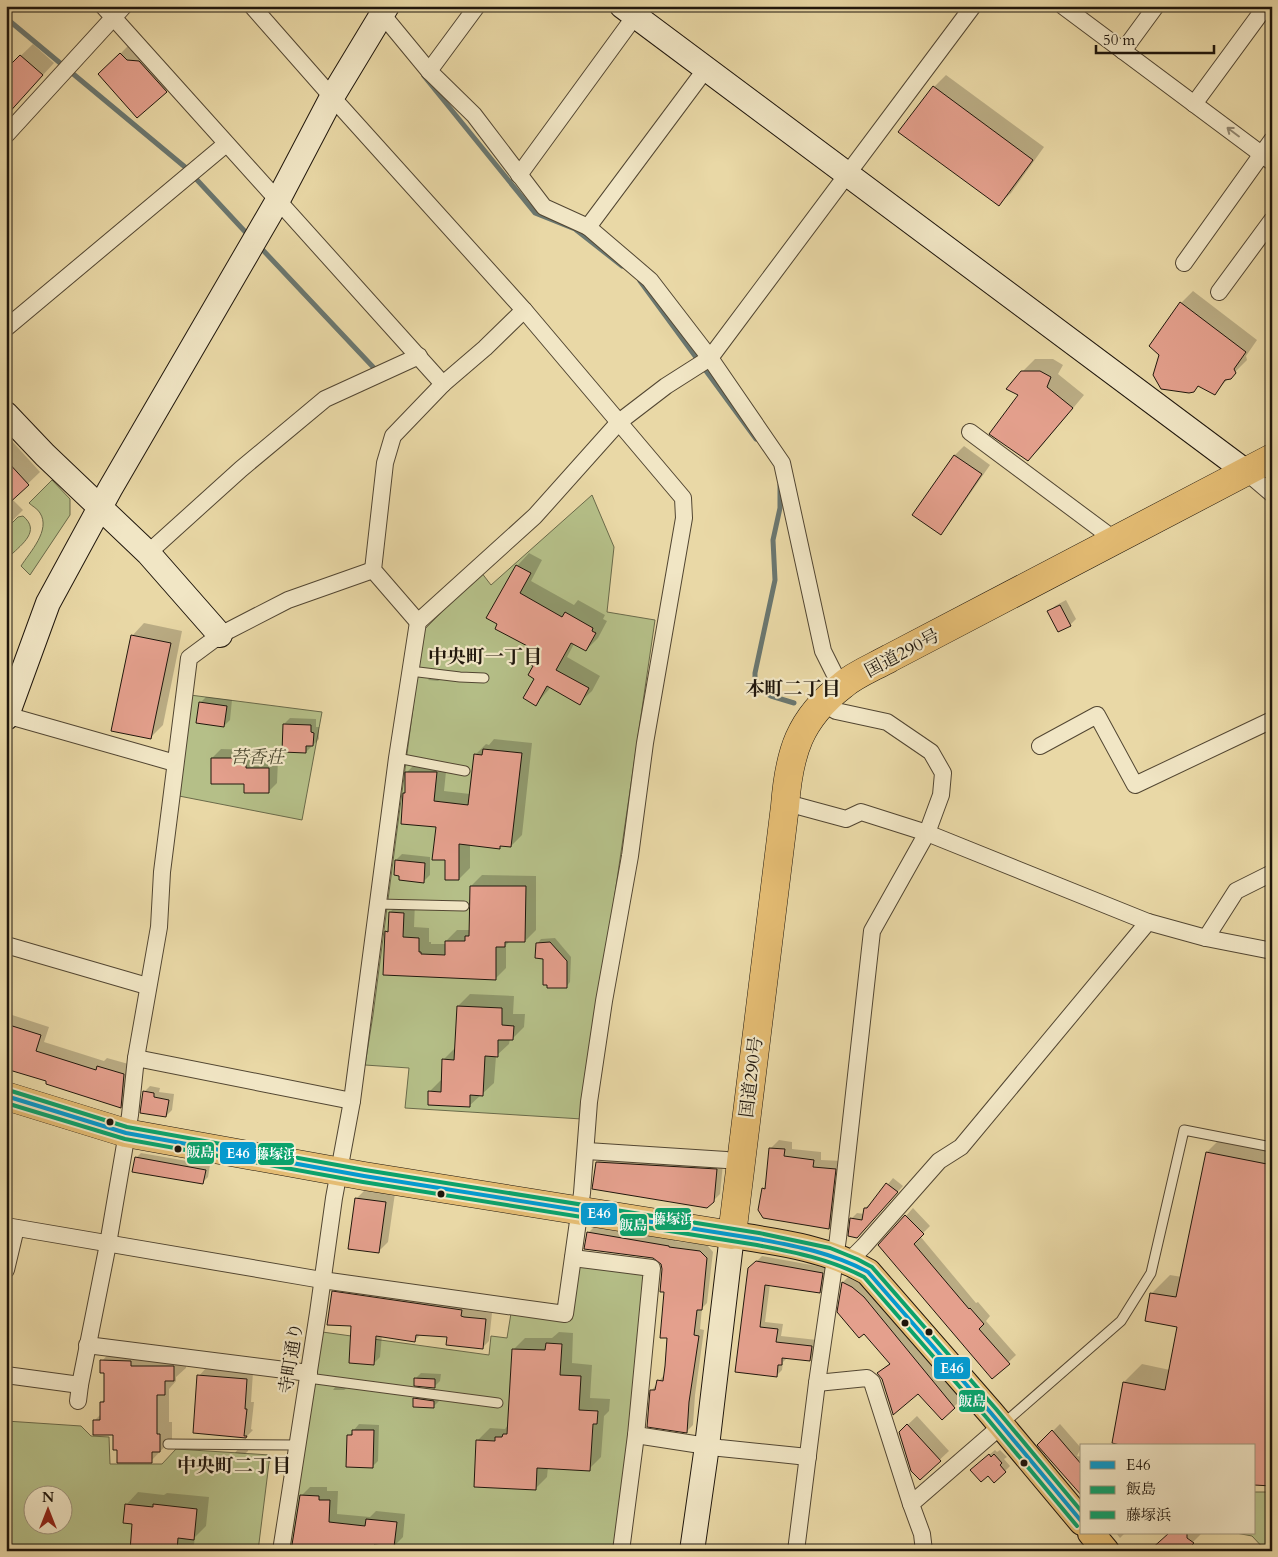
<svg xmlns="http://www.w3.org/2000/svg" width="1278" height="1557" viewBox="0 0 1278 1557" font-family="Cardo,'Noto Serif JP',serif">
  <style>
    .green { fill: #b5bf88; stroke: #6a6a4a; fill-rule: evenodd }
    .shadow { fill: #0003 }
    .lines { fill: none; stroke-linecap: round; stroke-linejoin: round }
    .stream { stroke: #6a7770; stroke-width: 5 }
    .building { fill: #e4a08d; stroke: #1f160c }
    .lane-casing { stroke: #524632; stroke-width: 11 }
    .street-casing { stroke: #524632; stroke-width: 18 }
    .secondary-casing { stroke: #1f160c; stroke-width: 26 }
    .primary-casing { stroke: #1f160c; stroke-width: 28 }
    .highway-casing { stroke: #1f160c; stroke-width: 29 }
    .lane { stroke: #f1e6c5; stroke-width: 9 }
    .street { stroke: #f1e6c5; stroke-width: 16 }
    .secondary { stroke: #f1e6c5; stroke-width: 24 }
    .primary { stroke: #e4bc73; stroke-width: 26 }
    .highway { stroke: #e4bc73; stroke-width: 28 }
    .bus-1-casing { stroke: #f1e6c5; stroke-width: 8 }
    .bus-2-casing { stroke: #f1e6c5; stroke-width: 8 }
    .bus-3-casing { stroke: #f1e6c5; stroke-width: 8 }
    .bus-1 { stroke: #069ace; stroke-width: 4 }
    .bus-2 { stroke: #0ca26b; stroke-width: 4 }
    .bus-3 { stroke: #0ca26b; stroke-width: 4 }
    .oneway { stroke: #928872 }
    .bus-dot { fill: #1f160c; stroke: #f1e6c5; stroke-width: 2 }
    .labels { text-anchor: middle; stroke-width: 4.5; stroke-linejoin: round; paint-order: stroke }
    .street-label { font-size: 18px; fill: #1f160c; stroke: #f1e6c5 }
    .park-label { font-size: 18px; font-style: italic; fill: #4c4931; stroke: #f1e6c5 }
    .neighbourhood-label { font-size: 19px; font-weight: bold; fill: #1f160c; stroke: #f1e6c5 }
    .line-badge { stroke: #f1e6c5; stroke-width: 2 }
    .badge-label { font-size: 14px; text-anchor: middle; font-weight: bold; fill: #fff }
  </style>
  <rect width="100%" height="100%" fill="#e9d8a6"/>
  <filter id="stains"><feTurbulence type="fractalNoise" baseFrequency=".004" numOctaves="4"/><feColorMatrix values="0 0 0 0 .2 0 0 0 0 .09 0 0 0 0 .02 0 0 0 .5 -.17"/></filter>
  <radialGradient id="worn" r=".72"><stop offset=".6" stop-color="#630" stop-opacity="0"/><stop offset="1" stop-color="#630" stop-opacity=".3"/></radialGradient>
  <g class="green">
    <path d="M52,480l18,19v16l-40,60 -9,-9c9,-14 30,-36 19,-53 -2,-4 -8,-7 -11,-10z"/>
    <polygon points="592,495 614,547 607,612 655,620 582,1119 405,1108 409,1068 365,1065 373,1015 423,631 481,572 491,585"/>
    <path d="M23,516c18,15 -1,28 -12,39l-5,-5v-21l12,-12z"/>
    <polygon points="190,695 322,712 302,820 179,796"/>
    <polygon points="573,1258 652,1268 621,1551 281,1551 315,1331 489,1355 491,1336 507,1338 512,1307 565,1314"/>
    <path d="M6,1421l75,5 10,10 18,1 1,27h52l14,-15 94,6 -12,96h-252zM32,1494h30v30h-30z"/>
    <polygon points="1254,1492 1272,1492 1272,1551 1266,1551 1252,1536 1236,1533 1254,1533"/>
  </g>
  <g class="shadow">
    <polygon points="33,44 54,63 6,115 6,70"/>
    <polygon points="129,45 175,82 166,91 109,65"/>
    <polygon points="946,75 1044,147 1011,193 998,205 934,87"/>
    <polygon points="1193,291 1257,340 1246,356 1247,360 1214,393 1199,385 1193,391 1160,355 1181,303"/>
    <polygon points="1035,359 1053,359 1063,365 1058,374 1084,395 1040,448 1028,460 1020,395 1022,372"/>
    <polygon points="11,440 40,472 12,499 23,510 6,527 6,444"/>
    <polygon points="964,446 990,465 949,524 940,533 914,515 955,455"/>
    <polygon points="529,553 542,560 531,581 574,605 578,600 605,615 603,619 607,621 598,638 586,650 574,644 567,657 600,676 592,691 579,703 551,687 536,704 535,666 537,650 488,618 517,566"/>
    <polygon points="1066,600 1076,619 1070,625 1049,612 1055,606"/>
    <polygon points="144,623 182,631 163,725 150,738 132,636"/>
    <polygon points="431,677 441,679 438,681 428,680"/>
    <polygon points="206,697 232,700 230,720 224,726 200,703"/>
    <polygon points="290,718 316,719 316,727 319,727 319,739 306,752 284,724"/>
    <polygon points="494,739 532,743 522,835 511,846 502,845 499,848 470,844 470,868 459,879 446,859 437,826 404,793 406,791 407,772 417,762 447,762 444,791 470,794 475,755 486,744 489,745"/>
    <polygon points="221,749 254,750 254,759 278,760 277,783 268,792 212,758"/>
    <polygon points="402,854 430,857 430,875 424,881 396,860"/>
    <polygon points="482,875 536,876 536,930 525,941 510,941 506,945 506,968 495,979 384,974 386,932 389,929 390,912 401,902 415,902 414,927 429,928 429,942 431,942 431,944 446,944 446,941 457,930 471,930 471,886"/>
    <polygon points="555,938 571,957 570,982 566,987 537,944 541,939"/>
    <polygon points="470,994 514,996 513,1014 525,1014 524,1027 512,1039 510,1039 509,1044 496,1056 494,1083 469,1106 430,1091 442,1079 444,1059 456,1047 458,1006"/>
    <polygon points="6,1013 49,1027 44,1042 104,1061 107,1058 132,1065 129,1098 120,1107 48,1080 6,1067"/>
    <polygon points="150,1086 160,1088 159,1092 174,1094 172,1110 166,1116 144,1092"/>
    <polygon points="1225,1134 1272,1143 1272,1485 1254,1446 1124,1382 1142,1364 1170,1370 1179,1326 1151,1294 1170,1275 1182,1277 1207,1152"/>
    <polygon points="779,1140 792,1142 792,1149 821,1152 821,1160 843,1161 837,1220 829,1228 763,1189 767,1185 771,1148"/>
    <polygon points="141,1153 210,1165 208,1177 203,1182 136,1158"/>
    <polygon points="604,1156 723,1163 720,1194 707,1207 597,1162"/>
    <polygon points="893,1178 903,1186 863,1231 851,1219 857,1213 864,1214 865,1208 871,1203 873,1203"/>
    <polygon points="365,1190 395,1193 388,1242 379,1251 356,1199"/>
    <polygon points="913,1208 930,1226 920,1236 976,1303 978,1302 990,1316 986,1321 1016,1355 992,1378 880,1245"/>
    <polygon points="594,1227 675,1240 675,1241 707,1245 713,1252 707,1303 702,1308 700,1329 704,1330 695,1395 693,1425 687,1431 652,1390 664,1375 669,1337 663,1268 659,1259 588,1233"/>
    <polygon points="762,1256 828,1268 825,1286 820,1291 770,1284 765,1322 783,1324 781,1336 817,1340 815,1354 810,1359 787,1358 783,1362 782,1370 776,1376 737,1371 753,1265"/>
    <polygon points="850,1275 860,1280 962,1399 942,1418 918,1393 883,1378 878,1373 890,1363 864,1332 839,1312 843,1282"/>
    <polygon points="340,1285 468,1303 467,1309 471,1310 492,1313 489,1341 482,1348 449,1336 421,1334 415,1340 382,1335 380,1357 373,1364 333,1292"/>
    <polygon points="559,1332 573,1333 572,1363 592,1365 590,1398 610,1399 609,1411 604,1416 601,1457 589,1469 548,1467 547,1477 535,1489 478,1440 490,1428 505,1429 508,1425 513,1350 525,1338 552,1338"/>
    <polygon points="114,1348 186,1354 186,1368 176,1377 176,1381 169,1389 169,1422 172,1422 172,1439 151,1461 119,1449 114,1434 94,1421 101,1414 101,1402 105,1399 105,1372 102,1361"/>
    <polygon points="206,1368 253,1372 251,1402 254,1402 251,1429 253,1430 246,1437 195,1432 199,1376"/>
    <polygon points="421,1373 441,1374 440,1381 434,1387 416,1378"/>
    <polygon points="336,1386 347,1387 347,1388 344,1390 333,1390"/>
    <polygon points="420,1393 439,1395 439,1401 433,1407 414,1399"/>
    <polygon points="917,1416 949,1451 920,1478 900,1432"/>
    <polygon points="359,1424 379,1425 378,1461 372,1467 349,1436"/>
    <polygon points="1060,1424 1081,1448 1077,1456 1082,1457 1082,1494 1039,1445"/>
    <polygon points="238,1449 248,1449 248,1451 245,1454 235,1453"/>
    <polygon points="995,1450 997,1452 1000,1450 1007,1457 1004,1459 1010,1466 1005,1471 988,1474 977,1465"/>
    <polygon points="310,1487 327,1487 327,1491 338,1491 337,1514 370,1517 376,1511 405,1514 403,1537 394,1546 382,1544 381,1551 293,1551 301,1496"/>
    <polygon points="138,1492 164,1495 167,1493 209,1497 206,1526 195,1537 193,1551 127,1551 131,1546 134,1523 126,1505"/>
    <polygon points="1116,1533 1125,1533 1120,1538"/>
    <polygon points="1169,1533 1200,1533 1201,1534 1184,1551 1149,1551"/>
  </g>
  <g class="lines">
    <g class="stream">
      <polyline points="6,18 185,167 250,237"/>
      <polyline points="424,76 535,213 575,229 622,266"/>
      <polyline points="260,247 374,368"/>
      <polyline points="640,281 756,439"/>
      <polyline points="780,485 780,508 773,540 775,580 755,673 755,687 771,696 794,703"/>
    </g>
  </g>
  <g class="building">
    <polygon points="120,53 127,60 139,61 167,92 137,118 98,74"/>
    <polygon points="20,55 43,75 6,116 6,69"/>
    <polygon points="933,86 1033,160 999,206 898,132"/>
    <polygon points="1180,302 1246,352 1234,369 1236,373 1231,379 1225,380 1215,395 1198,386 1194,392 1189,393 1161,389 1153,375 1159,355 1149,346"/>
    <polygon points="1021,371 1040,371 1051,377 1047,387 1073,408 1028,461 989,434 1018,395 1006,389"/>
    <polygon points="954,455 982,474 941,535 912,515"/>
    <polygon points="6,460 29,485 6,506"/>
    <polygon points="516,565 531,573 520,593 562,617 565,612 593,628 592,631 596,633 586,651 571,643 556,670 589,688 580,705 547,686 536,706 523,698 534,679 528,675 533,666 528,663 535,650 495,629 497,624 486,618"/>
    <polygon points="1060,605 1071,626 1058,632 1047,611"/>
    <polygon points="131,635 171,643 151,739 111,731"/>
    <polygon points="199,702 227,706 224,727 196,723"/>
    <polygon points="283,724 311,725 311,732 314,733 313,746 306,746 306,753 282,752"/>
    <polygon points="483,749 522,753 511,847 500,846 500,849 459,844 459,880 445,880 445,860 432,860 436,827 401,824 403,793 405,793 405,772 437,772 434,801 468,805 474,754 482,755"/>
    <polygon points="211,758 246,758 246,768 269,768 269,793 244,793 244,784 211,784"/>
    <polygon points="395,860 425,863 424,883 399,880 399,876 394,875"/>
    <polygon points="470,886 526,886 525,942 505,942 505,947 496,947 496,980 383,975 385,931 388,932 389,912 404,913 403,937 419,938 419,952 421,952 421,954 445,955 445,941 465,941 465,936 469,936"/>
    <polygon points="550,942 567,961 567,988 547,988 547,985 543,985 543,959 535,958 536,943"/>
    <polygon points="457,1006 502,1008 502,1025 514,1026 513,1040 498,1040 498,1057 485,1056 483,1096 470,1095 470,1107 428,1105 428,1091 441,1092 442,1059 454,1060"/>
    <polygon points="6,1024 41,1035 36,1051 96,1070 97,1066 124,1074 121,1108 46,1084 46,1081 6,1069"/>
    <polygon points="143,1091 154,1093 154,1097 169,1100 166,1117 140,1113"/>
    <polygon points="769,1148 785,1149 784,1156 814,1160 813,1167 836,1169 829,1229 763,1218 758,1210 762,1188 765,1189"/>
    <polygon points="1206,1152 1272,1165 1272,1486 1254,1485 1254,1446 1124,1446 1112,1443 1123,1382 1165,1390 1177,1327 1145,1321 1150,1293 1176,1297"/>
    <polygon points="135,1157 206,1170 203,1184 132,1172"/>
    <polygon points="596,1162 717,1169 714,1202 707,1208 592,1189"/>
    <polygon points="886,1183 898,1192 857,1238 848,1236 850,1218 862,1220 864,1208 867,1208"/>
    <polygon points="355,1198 386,1202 379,1253 348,1249"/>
    <polygon points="905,1215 924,1234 914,1244 969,1309 970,1308 984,1324 979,1329 1010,1364 992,1379 878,1245"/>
    <polygon points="587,1232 669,1246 669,1247 700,1251 707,1258 702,1310 697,1310 694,1335 699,1336 689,1402 687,1433 647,1427 650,1390 655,1390 657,1380 663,1381 665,1366 667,1338 660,1338 664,1292 660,1292 662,1269 661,1264 653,1258 584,1249"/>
    <polygon points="756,1261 823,1273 820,1293 765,1285 760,1327 778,1329 776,1342 812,1346 810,1361 782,1358 782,1365 778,1365 777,1377 735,1372 748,1268"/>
    <polygon points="842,1282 852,1287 864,1297 955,1408 942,1420 918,1394 893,1415 893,1414 882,1379 877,1373 890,1364 864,1334 859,1338 837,1312"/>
    <polygon points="332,1291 462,1310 461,1316 464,1317 486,1319 483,1349 446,1345 447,1337 416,1335 415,1342 376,1336 374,1365 349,1363 351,1326 327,1325"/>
    <polygon points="546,1343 562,1344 560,1375 581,1376 579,1410 598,1411 597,1424 593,1424 590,1471 537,1468 536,1490 474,1487 476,1440 495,1441 495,1437 502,1437 503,1434 507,1434 512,1349 545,1350"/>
    <polygon points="100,1360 131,1361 131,1366 174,1366 174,1381 165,1381 165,1395 157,1395 157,1434 160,1434 160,1452 152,1452 152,1463 117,1463 117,1450 113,1450 113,1435 93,1435 93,1420 100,1420 100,1402 104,1402 104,1373 100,1373"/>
    <polygon points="197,1375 247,1379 245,1409 247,1409 244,1436 247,1436 246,1438 193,1433"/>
    <polygon points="414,1378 435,1379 435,1388 414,1386"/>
    <polygon points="413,1398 434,1401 434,1408 413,1407"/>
    <polygon points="907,1424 941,1461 920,1480 911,1471 899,1432"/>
    <polygon points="352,1430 374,1430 373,1468 346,1467 347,1435 352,1435"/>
    <polygon points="1052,1430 1082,1465 1082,1496 1037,1445"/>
    <polygon points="989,1454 991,1457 994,1454 1002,1463 1000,1465 1006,1472 994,1483 988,1476 981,1482 970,1470"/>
    <polygon points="300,1495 319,1496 319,1500 330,1500 329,1522 365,1526 366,1519 397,1522 394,1547 374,1545 374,1549 338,1546 337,1551 291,1551"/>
    <polygon points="125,1504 153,1507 153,1504 197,1509 194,1540 178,1538 177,1551 130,1551 132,1524 123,1523"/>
    <polygon points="1169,1533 1187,1533 1187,1538 1194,1543 1186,1551 1149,1551"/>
  </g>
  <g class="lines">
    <defs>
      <g id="lane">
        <polyline points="410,671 460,677 484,678"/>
        <polyline points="397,758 465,771"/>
        <polyline points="378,904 464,906"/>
        <polyline points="308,1378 498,1403"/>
        <polyline points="1003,1424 1121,1321 1151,1273 1184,1130 1272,1147"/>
        <polyline points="168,1444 297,1445"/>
      </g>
      <g id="street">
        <polyline points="103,6 443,384"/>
        <polyline points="1063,6 1272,162"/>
        <polyline points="377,8 429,71 474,115 544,207 588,227 650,280 710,358 782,463 823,651 835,675 843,684"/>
        <polyline points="1123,51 1156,6"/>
        <polyline points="429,71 477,6"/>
        <polyline points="1194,104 1266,6"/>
        <polyline points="6,135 124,6"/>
        <polyline points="519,175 635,16"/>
        <polyline points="588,227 705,70"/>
        <polyline points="1184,263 1272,140"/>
        <polyline points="1219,292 1272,220"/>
        <polyline points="6,328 226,144"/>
        <polyline points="970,432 1115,540"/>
        <polyline points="1245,471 1272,494"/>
        <polyline points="148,553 241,469 325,399 419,356"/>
        <polyline points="418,622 373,570 385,463 393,436 443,384 485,348 524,310"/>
        <polyline points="6,715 175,763"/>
        <polyline points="1040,746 1097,715 1135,785 1272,720"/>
        <polyline points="785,806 798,806 846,819 861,812 927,833 1148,922 1206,938 1272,951"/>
        <polyline points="1206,938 1236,891 1272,873"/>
        <polyline points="6,945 147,986"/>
        <polyline points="136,1058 352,1101"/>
        <polyline points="587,1151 726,1160 741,1163"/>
        <polyline points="6,1226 322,1280 565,1314 582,1193 589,1102 604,1001 630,856 645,743 684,518 683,498 524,310 332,97 252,6"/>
        <polyline points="573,1258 652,1268 636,1435 621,1551"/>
        <polyline points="849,1261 864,1246 939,1161 961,1147 1148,922"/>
        <polyline points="6,1270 16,1228"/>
        <polyline points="87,1345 309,1373"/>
        <polyline points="6,1375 80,1385"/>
        <polyline points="817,1383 867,1378 872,1382 911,1504"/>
        <polyline points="78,1401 80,1385 108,1244 130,1115 136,1058 159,927 162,872 189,658 220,635 288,600 373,570"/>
        <polyline points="636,1435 720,1448 808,1457"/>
        <polyline points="281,1551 318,1313 334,1198 352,1101 397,758 418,622 535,516 619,422 666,386 710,358 973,6"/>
        <polyline points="796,1551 817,1383 838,1238 872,931 927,833 941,795 943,773 931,752 887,722 836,711 823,703"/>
        <polyline points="924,1551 922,1534 911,1504 1001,1426"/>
      </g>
      <g id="secondary">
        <polyline points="622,6 1245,471"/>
        <polyline points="6,414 45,455 148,553 220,635"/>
        <polyline points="6,718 48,603 110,489 278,200 332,97 387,6"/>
        <polyline points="692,1551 707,1446 732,1235"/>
      </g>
      <g id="primary">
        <path d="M732,1235c46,7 95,13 136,37l123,141 91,109"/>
        <polyline points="1091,1533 1106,1551"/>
      </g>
      <path id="highway" d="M6,1096l120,37 238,43 368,59 53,-429c4,-53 14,-87 58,-121 13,-11 31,-18 47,-27l382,-200"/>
    </defs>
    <use href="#lane" class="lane-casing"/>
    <use href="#street" class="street-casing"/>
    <use href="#secondary" class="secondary-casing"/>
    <use href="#primary" class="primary-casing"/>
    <use href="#highway" class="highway-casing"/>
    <use href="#lane" class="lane"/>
    <use href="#street" class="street"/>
    <use href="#secondary" class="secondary"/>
    <use href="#primary" class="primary"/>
    <use href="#highway" class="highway"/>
    <defs>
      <path id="bus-1" d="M6,1096l120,37 238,43 394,63c38,7 75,14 110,33l123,141 91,109"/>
      <path id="bus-2" d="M6,1103l119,36 238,43 394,63c37,7 73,14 107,32l122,140 91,109"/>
      <polyline id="bus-3" points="8,1090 127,1127 365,1170 759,1233 830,1248 857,1259 872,1267 996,1409 1082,1512"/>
    </defs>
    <use href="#bus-1" class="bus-1-casing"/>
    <use href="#bus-2" class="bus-2-casing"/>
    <use href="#bus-3" class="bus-3-casing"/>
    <use href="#bus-1" class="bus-1"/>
    <use href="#bus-2" class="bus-2"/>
    <use href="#bus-3" class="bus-3"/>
  </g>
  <defs><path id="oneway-shaft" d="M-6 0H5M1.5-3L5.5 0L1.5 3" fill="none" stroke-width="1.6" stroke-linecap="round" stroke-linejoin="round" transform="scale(1.25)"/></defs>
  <use class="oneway" href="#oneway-shaft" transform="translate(1233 132) rotate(-143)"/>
  <g class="bus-dot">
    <circle cx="110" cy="1122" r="4.5"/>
    <circle cx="178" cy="1149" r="4.5"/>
    <circle cx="441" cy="1194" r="4.5"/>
    <circle cx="905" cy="1323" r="4.5"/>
    <circle cx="929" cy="1332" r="4.5"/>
    <circle cx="1024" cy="1463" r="4.5"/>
  </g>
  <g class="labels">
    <g class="street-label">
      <text transform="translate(902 653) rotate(-28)" y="6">国道290号</text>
      <text transform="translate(751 1077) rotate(-83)" y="6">国道290号</text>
      <text transform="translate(291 1358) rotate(-81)" y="6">寺町通り</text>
    </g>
    <g class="park-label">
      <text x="257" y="763">苔香荘</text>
    </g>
    <g class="neighbourhood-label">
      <text x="485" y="663">中央町一丁目</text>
      <text x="793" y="695">本町二丁目</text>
      <text x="234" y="1472">中央町二丁目</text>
    </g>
  </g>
  <g class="line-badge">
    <rect x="186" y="1141" width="29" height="24" rx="5" fill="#0ca26b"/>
    <rect x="219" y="1141" width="38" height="24" rx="5" fill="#069ace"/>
    <rect x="257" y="1142" width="38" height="24" rx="5" fill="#0ca26b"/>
    <rect x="580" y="1202" width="38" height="24" rx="5" fill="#069ace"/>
    <rect x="654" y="1207" width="38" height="24" rx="5" fill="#0ca26b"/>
    <rect x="619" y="1213" width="29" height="24" rx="5" fill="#0ca26b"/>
    <rect x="933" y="1356" width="38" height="24" rx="5" fill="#069ace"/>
    <rect x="958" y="1389" width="28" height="24" rx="5" fill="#0ca26b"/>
  </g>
  <g class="badge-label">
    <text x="200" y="1157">飯島</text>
    <text x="238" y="1158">E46</text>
    <text x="276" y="1159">藤塚浜</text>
    <text x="599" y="1218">E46</text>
    <text x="673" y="1224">藤塚浜</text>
    <text x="633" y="1230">飯島</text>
    <text x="952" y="1373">E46</text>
    <text x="972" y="1406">飯島</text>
  </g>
  <rect width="1278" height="1557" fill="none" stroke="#e9d8a6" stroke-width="25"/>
  <rect x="8" y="8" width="1263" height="1542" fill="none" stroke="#1f160c" stroke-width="2.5"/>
  <rect x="12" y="12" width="1253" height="1532" fill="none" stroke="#1f160c"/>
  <rect x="1080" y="1444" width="175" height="90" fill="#f1e6c5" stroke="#9d937b"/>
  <rect x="1090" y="1461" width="25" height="8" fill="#069ace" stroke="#9d937b"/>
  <text x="1126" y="1470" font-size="15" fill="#1f160c">E46</text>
  <rect x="1090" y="1486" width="25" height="8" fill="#0ca26b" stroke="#9d937b"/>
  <text x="1126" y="1494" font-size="15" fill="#1f160c">飯島</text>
  <rect x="1090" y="1511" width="25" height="8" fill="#0ca26b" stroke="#9d937b"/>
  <text x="1126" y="1520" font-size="15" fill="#1f160c">藤塚浜</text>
  <g transform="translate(48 1510)"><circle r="24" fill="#f1e6c5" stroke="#9d937b"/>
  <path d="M0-4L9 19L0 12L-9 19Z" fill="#8f2418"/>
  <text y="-8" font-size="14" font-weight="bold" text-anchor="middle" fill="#1f160c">N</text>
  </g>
  <path d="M1096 45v8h118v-8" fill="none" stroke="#1f160c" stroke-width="2.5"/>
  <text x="1103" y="45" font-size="15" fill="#1f160c" stroke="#f1e6c5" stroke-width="4" paint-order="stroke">50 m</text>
  <rect width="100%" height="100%" filter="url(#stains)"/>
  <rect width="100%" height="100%" fill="url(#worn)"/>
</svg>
